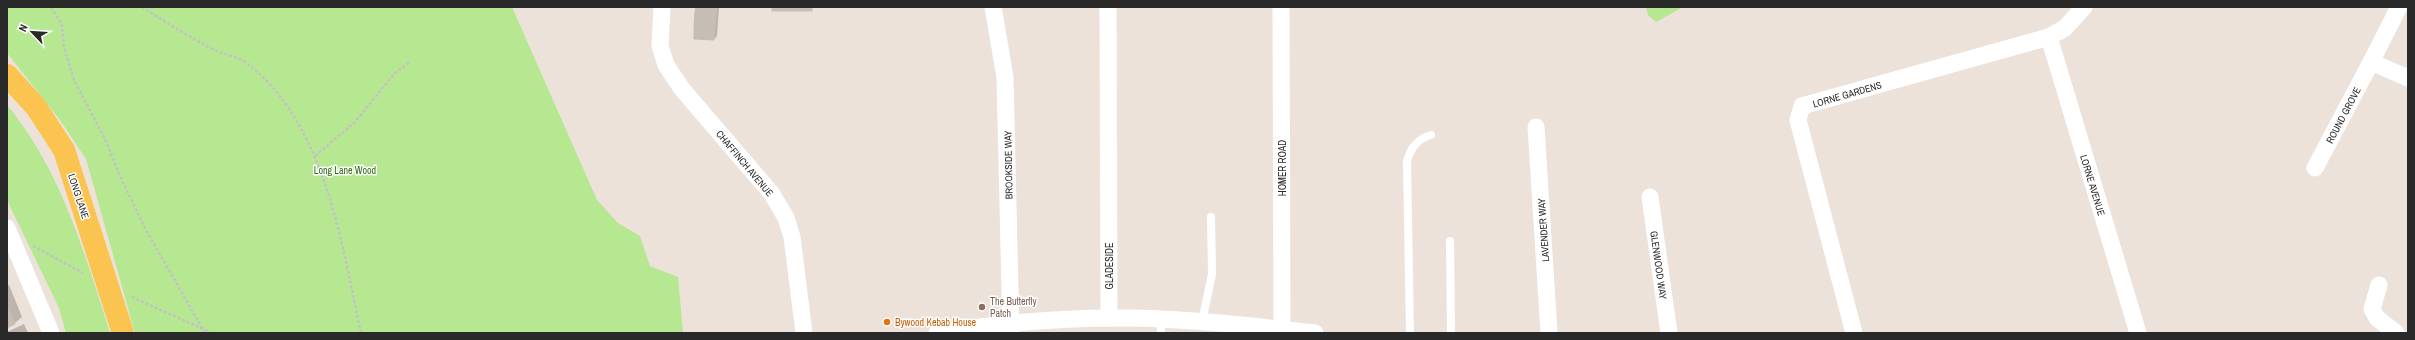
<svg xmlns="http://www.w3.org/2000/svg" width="2415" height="340" viewBox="0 0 2415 340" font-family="'Archivo Narrow',sans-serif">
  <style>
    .green { fill: #b6e891 }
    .shadow { fill: #0003 }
    .building { fill: #c4beb5; stroke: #c8beb3 }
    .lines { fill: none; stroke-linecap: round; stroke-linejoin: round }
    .path { stroke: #c3c3c3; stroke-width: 2.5; stroke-dasharray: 3 2; stroke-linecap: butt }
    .lane { stroke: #fff; stroke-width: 8 }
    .street { stroke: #fff; stroke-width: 17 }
    .primary { stroke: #fbc450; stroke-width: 22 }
    .education-dot { fill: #8d6e63; stroke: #fff; stroke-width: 1.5 }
    .food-dot { fill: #e8710a; stroke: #fff; stroke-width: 1.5 }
    .labels { text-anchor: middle; stroke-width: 3; stroke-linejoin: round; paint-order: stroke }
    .street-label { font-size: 10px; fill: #292929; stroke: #fff }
    .park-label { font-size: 10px; fill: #2e6a14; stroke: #fff }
    .education-label { font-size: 10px; fill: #785e54; stroke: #fff; text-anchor: start }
    .food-label { font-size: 10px; fill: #c56008; stroke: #fff; text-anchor: start }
  </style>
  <rect width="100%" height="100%" fill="#ece2d9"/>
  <g class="green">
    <polygon points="7,7 512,7 597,200 618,223 640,236 650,266 678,277 683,333 135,333 86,159 60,120 7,53"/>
    <polygon points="1646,7 1683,7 1656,22 1648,15"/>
    <path d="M7,105c54,65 78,149 103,228h-44l-7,-25 -52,-108z"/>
  </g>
  <g class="shadow">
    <polygon points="697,7 719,7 717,36 714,39"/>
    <polygon points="9,285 22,317 15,323 7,327 7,286"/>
    <polygon points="24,324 28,333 7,333 7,332"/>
  </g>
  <g class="building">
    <polygon points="696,7 717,7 716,12 695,11"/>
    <rect x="772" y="7" width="14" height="4"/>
    <rect x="786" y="7" width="13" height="4"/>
    <rect x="799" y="7" width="13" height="4"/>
    <polygon points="695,11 716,12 715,26 694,25"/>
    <polygon points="694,25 715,26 714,40 694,39"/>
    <polygon points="8,308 15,324 7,328 7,309"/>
  </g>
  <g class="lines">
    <g class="path">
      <polyline points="51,7 62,25 64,47 74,80 105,139 120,176 146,230 205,333"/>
      <path d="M142,7c24,15 48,31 73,43 10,5 25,7 33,14 78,62 93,178 113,269"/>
      <polyline points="315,156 355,122 394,74 410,62"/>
      <polyline points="33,246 83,273"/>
      <polyline points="132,297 212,333"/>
    </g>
    <g class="lane">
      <polyline points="1450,241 1451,333"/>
      <polyline points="1202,322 1212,274 1211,217"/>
      <polyline points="1161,333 1161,319"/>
      <path d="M1410,333l-3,-171c3,-14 10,-23 24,-27"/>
    </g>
    <g class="street">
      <polyline points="662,7 660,46 666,65 682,89 772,194 786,218 792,237 804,333"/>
      <polyline points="993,7 1005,77 1011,333"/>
      <polyline points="1108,7 1109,318"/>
      <polyline points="1281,7 1282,329"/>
      <polyline points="2049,37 2138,333"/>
      <polyline points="2371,62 2399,7"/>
      <polyline points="1536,127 1549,333"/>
      <polyline points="2315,168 2371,62 2408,78"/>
      <polyline points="1650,197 1669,333"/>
      <polyline points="7,228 51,333"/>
      <polyline points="2379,285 2372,309 2377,318 2396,333"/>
      <path d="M937,333c63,-10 130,-16 194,-15 61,1 123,8 184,15"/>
      <polyline points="1854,333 1798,120 1802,106 2049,37 2065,28 2084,7"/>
    </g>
    <polyline class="primary" points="7,75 36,107 64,150 123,333"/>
  </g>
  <circle class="education-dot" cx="982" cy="307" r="4"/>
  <circle class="food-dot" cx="887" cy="322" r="4"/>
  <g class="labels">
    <g class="street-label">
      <text transform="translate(1847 94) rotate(-16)" y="4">LORNE GARDENS</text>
      <text transform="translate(2343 115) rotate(-62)" y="4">ROUND GROVE</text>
      <text transform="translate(745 163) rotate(50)" y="4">CHAFFINCH AVENUE</text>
      <text transform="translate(1008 165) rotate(-91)" y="4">BROOKSIDE WAY</text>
      <text transform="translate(1282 168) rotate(-90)" y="4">HOMER ROAD</text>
      <text transform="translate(2093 185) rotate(73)" y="4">LORNE AVENUE</text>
      <text transform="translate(79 196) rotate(72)" y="4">LONG LANE</text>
      <text transform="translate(1543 230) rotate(-94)" y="4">LAVENDER WAY</text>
      <text transform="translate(1659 265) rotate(82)" y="4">GLENWOOD WAY</text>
      <text transform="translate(1109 266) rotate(-90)" y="4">GLADESIDE</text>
    </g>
    <g class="park-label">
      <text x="345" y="174">Long Lane Wood</text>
    </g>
    <g class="education-label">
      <text x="990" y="305">The Butterfly<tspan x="990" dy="12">Patch</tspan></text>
    </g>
    <g class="food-label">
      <text x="895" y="326">Bywood Kebab House</text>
    </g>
  </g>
  <rect width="2415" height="340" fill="none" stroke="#292929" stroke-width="16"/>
  <g transform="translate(32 32) rotate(295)" stroke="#ffffff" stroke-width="3" paint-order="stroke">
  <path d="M0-3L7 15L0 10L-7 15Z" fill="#292929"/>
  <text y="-6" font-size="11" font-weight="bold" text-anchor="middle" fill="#292929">N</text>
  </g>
</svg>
